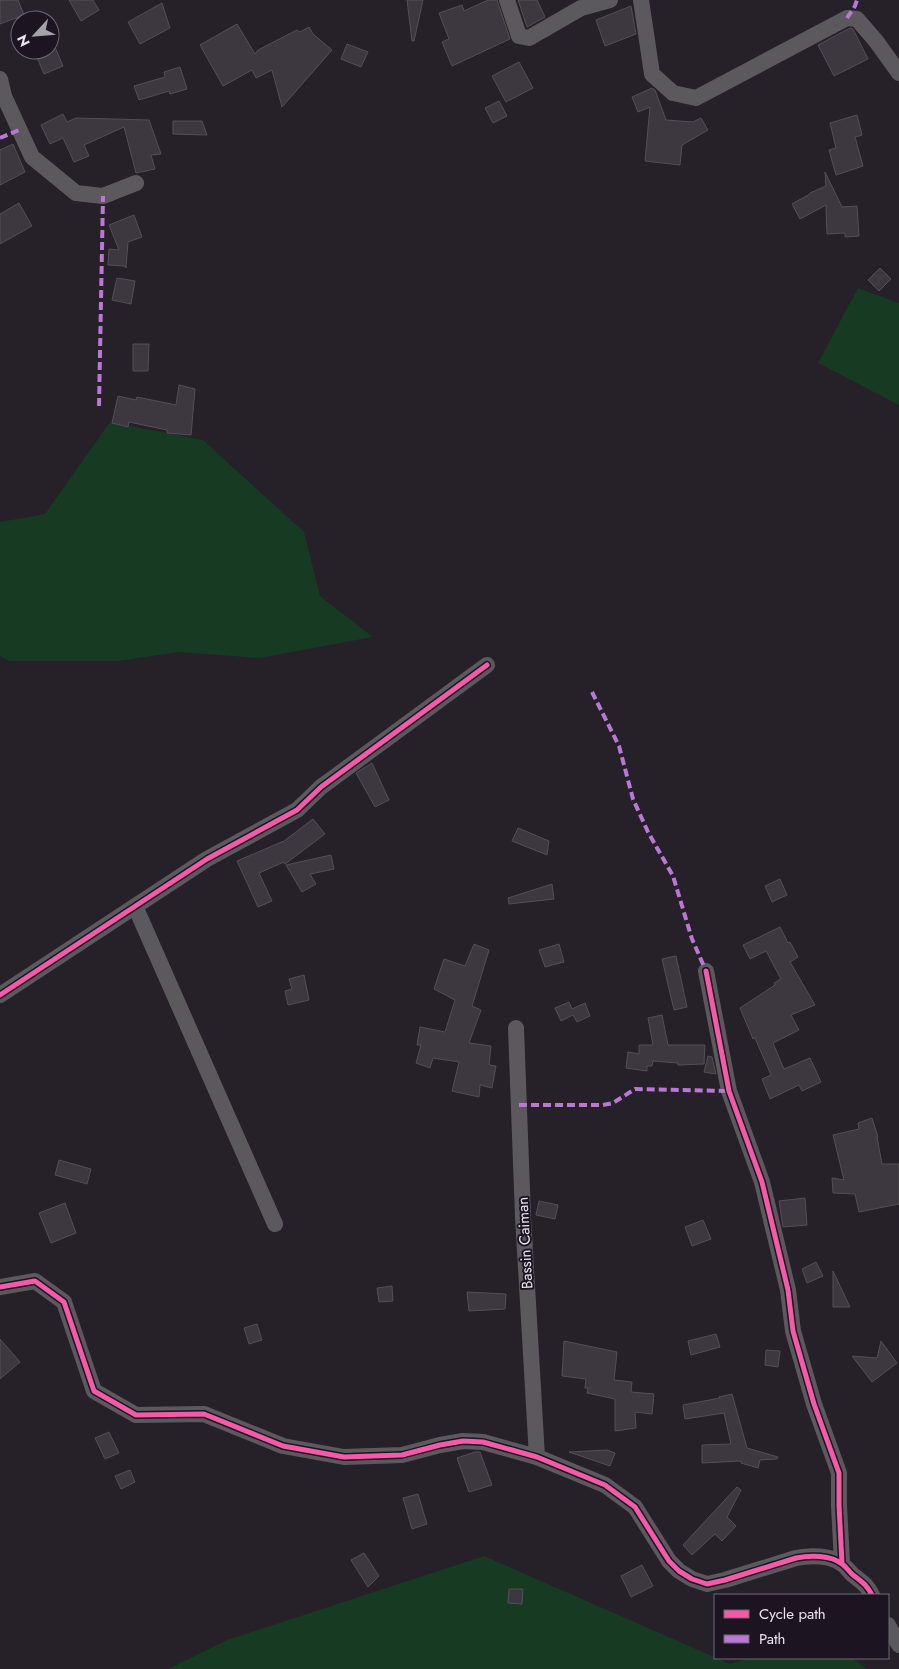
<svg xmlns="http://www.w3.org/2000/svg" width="899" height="1669" viewBox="0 0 899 1669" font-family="Jost,sans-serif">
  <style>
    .green { fill: #163a22 }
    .building { fill: #3d383f; stroke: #544f55 }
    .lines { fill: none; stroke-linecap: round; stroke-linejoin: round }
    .street { stroke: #5c595e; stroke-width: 16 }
    .quiet { stroke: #ba77d6; stroke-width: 4; stroke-dasharray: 8 4; stroke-linecap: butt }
    .cycleway-casing { stroke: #1d1422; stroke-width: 8 }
    .cycleway { stroke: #f35aa7; stroke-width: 5 }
    .labels { text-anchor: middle; stroke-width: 4; stroke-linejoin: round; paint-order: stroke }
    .street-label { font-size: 15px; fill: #ebe5ef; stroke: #1d1422 }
  </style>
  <rect width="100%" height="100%" fill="#262028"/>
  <g class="green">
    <polygon points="858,288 899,303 899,405 818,363"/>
    <polygon points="110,422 203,440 304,532 320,596 373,637 260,658 178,652 119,661 9,661 0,656 0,522 45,514"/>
    <polygon points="484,1556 730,1664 750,1658 852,1658 867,1669 168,1669 227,1640"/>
  </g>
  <g class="building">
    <polygon points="0,0 18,0 24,15 0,24"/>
    <polygon points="69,0 93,0 99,10 81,21"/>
    <polygon points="407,0 423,0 414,41 412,41"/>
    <polygon points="488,0 497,0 510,39 452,66 442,42 449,39 439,13 462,5 464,11"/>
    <polygon points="518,0 537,0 545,17 527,27"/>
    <polygon points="162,3 170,28 140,44 128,22"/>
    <polygon points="631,6 636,34 605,46 596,20"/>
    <polygon points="237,24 255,54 258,50 297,30 300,32 309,27 313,34 332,50 282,107 272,70 256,78 252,70 223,86 200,45"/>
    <polygon points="850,28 853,29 868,59 834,76 818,45"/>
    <polygon points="347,44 368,52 361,67 341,59"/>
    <polygon points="55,47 63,66 44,74 36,55"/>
    <polygon points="519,62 533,88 506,102 492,76"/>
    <polygon points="180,67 187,89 170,94 169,91 139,100 134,86 165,77 164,72"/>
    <polygon points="652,88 655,90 666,120 693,122 701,118 708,130 682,145 680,165 645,161 650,107 638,112 632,97"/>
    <polygon points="499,101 507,116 493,123 485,108"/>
    <polygon points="63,114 67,122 76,118 149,120 161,154 151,155 155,169 136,173 124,127 84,145 89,156 74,162 63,138 50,144 41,125"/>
    <polygon points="857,115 862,135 855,137 863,166 836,175 829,150 836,148 830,123"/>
    <polygon points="173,121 202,121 207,135 173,134"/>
    <polygon points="13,144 25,172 0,185 0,150"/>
    <polygon points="825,172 842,207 857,206 859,236 845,237 845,233 827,234 826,205 800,219 792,204 810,194 810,193 826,186"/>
    <polygon points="19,203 32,226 0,244 0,214"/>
    <polygon points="134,215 142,237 128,242 126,268 125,266 108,265 109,249 119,250 109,225"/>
    <polygon points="880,268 891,279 879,291 868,280"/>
    <polygon points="117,278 135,281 131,304 112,300"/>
    <polygon points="133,344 149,344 148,371 133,371"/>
    <polygon points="179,385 195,389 191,435 167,433 167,430 129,422 128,427 112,423 118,396 136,400 137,397 176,405"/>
    <polygon points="372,763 389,800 375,807 356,773"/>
    <polygon points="313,819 325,834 285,864 284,862 259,873 272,901 258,907 237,861 284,841"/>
    <polygon points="518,828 549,841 547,855 512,841"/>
    <polygon points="331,855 334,869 310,874 316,884 302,892 286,865"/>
    <polygon points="780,879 787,895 772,902 765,886"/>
    <polygon points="552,884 554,899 509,904 508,898"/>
    <polygon points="780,927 788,943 790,942 798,957 790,962 815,1005 791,1015 799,1030 773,1043 784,1069 810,1058 821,1082 802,1091 799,1085 770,1099 762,1079 771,1075 755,1038 753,1039 740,1008 775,985 774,983 781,979 766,951 750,959 743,945"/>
    <polygon points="474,944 489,950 472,1006 481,1010 469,1043 491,1046 489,1065 496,1066 492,1088 480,1085 479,1097 452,1091 459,1062 433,1058 430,1068 416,1063 421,1045 417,1045 420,1027 445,1032 455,1000 434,989 444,959 465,966"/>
    <polygon points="559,944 564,962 545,967 539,950"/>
    <polygon points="676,956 687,1007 674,1010 662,959"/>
    <polygon points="304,975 309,1000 288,1005 285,991 292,989 289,979"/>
    <polygon points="569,1002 572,1009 585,1003 590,1016 577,1022 573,1015 561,1021 555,1008"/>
    <polygon points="662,1015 668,1045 705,1045 704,1064 678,1065 678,1063 653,1061 652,1066 647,1066 647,1071 626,1068 628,1052 639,1054 639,1045 653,1045 648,1018"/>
    <polygon points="708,1056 712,1057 716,1074 704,1072"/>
    <polygon points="872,1118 878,1137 877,1137 882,1164 899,1164 899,1204 859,1212 855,1194 833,1193 832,1178 844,1180 833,1135 859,1129 858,1123"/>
    <polygon points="59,1160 91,1169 87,1184 55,1175"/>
    <polygon points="805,1198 807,1225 783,1227 779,1201"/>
    <polygon points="539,1201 558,1205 555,1219 536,1215"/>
    <polygon points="65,1203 76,1233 51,1243 39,1213"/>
    <polygon points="703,1220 711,1239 692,1246 685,1227"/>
    <polygon points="816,1262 823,1276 807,1283 802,1269"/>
    <polygon points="833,1271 850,1307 833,1307"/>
    <polygon points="392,1286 393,1301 379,1302 377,1288"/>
    <polygon points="467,1292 506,1294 505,1309 469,1311"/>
    <polygon points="257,1324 262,1340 249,1344 244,1328"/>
    <polygon points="716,1334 720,1347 691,1355 688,1341"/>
    <polygon points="0,1339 20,1362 0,1379"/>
    <polygon points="564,1341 617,1352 614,1380 632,1382 631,1392 654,1394 652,1414 635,1412 636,1428 615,1431 615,1399 587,1393 588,1388 585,1388 586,1379 562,1376"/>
    <polygon points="881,1341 897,1363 872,1382 852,1356 877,1358"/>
    <polygon points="766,1350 780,1351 778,1367 765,1365"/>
    <polygon points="732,1394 747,1448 778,1457 777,1459 760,1460 758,1468 741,1463 741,1461 702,1463 702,1445 731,1444 724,1413 685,1419 683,1405 720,1398 719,1397"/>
    <polygon points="109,1432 119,1453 105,1459 95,1438"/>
    <polygon points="607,1450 615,1453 610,1466 569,1452"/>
    <polygon points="475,1452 480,1452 492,1485 469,1492 457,1458"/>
    <polygon points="130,1470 135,1482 121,1489 115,1476"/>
    <polygon points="737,1487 741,1490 727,1517 736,1526 722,1541 715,1534 692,1555 683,1545"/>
    <polygon points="418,1494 427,1524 412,1529 403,1498"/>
    <polygon points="364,1553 379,1576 368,1587 351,1560"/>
    <polygon points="642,1565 653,1586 631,1597 621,1576"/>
    <polygon points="509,1589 523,1589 522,1604 508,1603"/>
  </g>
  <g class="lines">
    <g class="street">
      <polyline points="507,0 519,36 529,38 581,8 610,0"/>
      <polyline points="641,0 652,74 673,93 696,98 847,18 857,19 876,41 899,73"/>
      <polyline points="0,79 4,96 32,157 76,193 103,196 136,183"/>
      <polyline points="135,906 275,1224"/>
      <polyline points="706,971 729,1091 762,1182 788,1290 793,1331 814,1404 839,1473 839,1505 842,1563"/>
      <polyline points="0,995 207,859 297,810 321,787 487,665"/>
      <polyline points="516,1028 523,1217 537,1457"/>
      <path d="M0,1287l35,-6 29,21 30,89 42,24 68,-1 79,32 61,11 58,-2 38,-10 23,-4 20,1 54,15 68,28 30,22 34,54 10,10 13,8 15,5 18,-4 71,-22c14,-3 35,-3 46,6 5,3 7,8 11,11 10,8 13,9 19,20"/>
      <polyline points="888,1625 899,1645"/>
    </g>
    <g class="quiet">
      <polyline points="847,18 855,6 857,0"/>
      <polyline points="0,138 19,130"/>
      <polyline points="99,406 103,196"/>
      <polyline points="592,692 619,746 633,799 648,832 673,876 692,939 706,971"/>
      <polyline points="519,1105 603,1105 613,1103 635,1089 729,1091"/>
    </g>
    <defs>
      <g id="cycleway">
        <polyline points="706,971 729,1091 762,1182 788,1290 793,1331 814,1404 839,1473 839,1505 842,1563"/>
        <polyline points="0,995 207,859 297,810 321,787 487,665"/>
        <path d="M0,1287l35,-6 29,21 30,89 42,24 68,-1 79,32 61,11 58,-2 38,-10 23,-4 20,1 54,15 68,28 30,22 34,54 10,10 13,8 15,5 18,-4 71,-22c14,-3 35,-3 46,6 5,3 7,8 11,11 10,8 13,9 19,20"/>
      </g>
    </defs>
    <use href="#cycleway" class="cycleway-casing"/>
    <use href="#cycleway" class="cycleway"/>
  </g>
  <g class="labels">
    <g class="street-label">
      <text transform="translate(525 1243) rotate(-93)" y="5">Bassin Caiman</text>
    </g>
  </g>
  <rect x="714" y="1594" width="175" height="65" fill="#1d1422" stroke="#6f6874"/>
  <rect x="724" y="1610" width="25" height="8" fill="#f35aa7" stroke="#6f6874"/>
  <text x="759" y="1619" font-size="15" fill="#ebe5ef">Cycle path</text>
  <rect x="724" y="1635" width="25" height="8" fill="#ba77d6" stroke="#6f6874"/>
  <text x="759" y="1644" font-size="15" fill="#ebe5ef">Path</text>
  <g transform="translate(35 35) rotate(244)"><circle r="24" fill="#1d1422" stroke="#6f6874"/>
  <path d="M0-4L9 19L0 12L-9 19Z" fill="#a6a0a9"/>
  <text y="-8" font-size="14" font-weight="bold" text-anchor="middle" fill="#ebe5ef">N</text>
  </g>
</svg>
